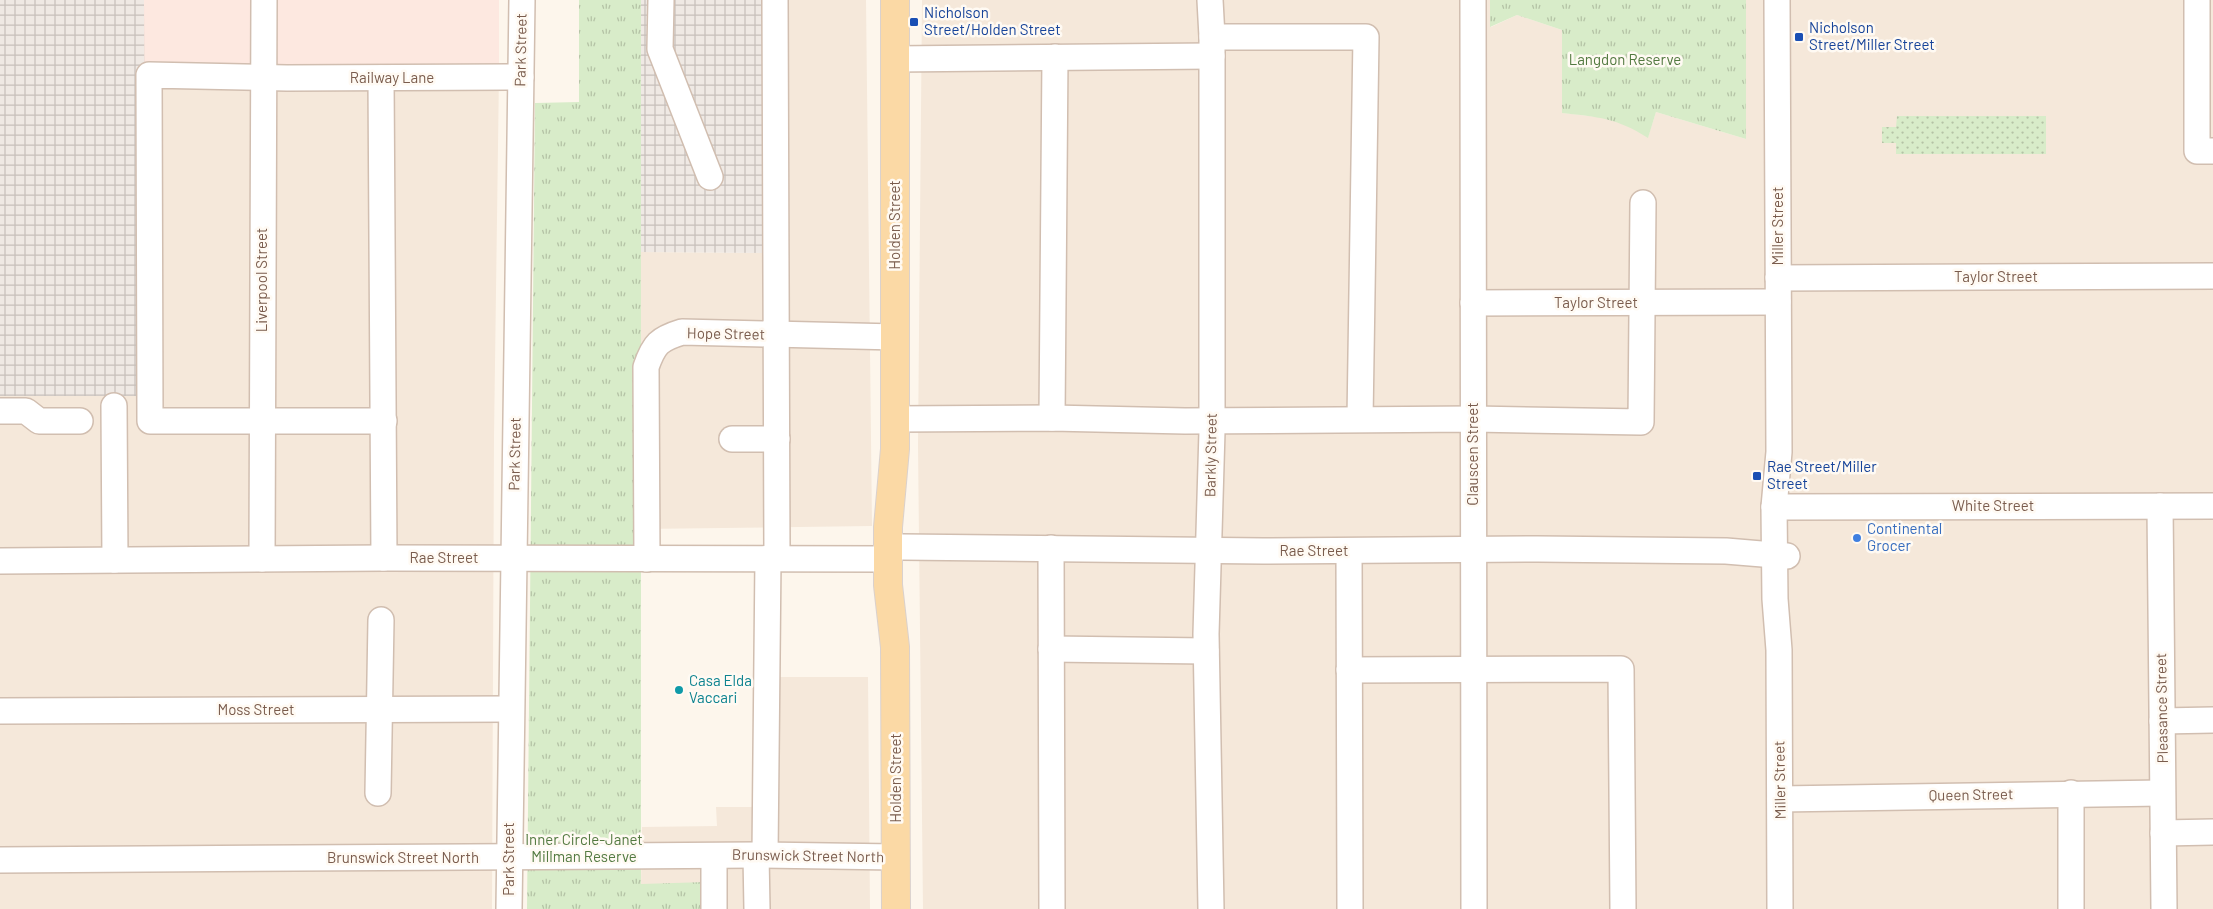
<svg xmlns="http://www.w3.org/2000/svg" width="2213" height="909" viewBox="0 0 2213 909" font-family="Barlow,sans-serif">
  <style>
    .residential { fill: #f5e8da }
    .commercial { fill: #fde8e0 }
    .industrial { fill: url(#industrial-grid) }
    .grass { fill: url(#grass-dots) }
    .park { fill: url(#park-tufts) }
    .lines { fill: none; stroke-linecap: round; stroke-linejoin: round }
    .minor-casing { stroke: #d1beb0; stroke-width: 28 }
    .major-casing { stroke: #dad1cd; stroke-width: 30 }
    .minor { stroke: #fff; stroke-width: 25 }
    .major { stroke: #fbd9a5; stroke-width: 28 }
    .transit-dot { fill: #1a4fb4; stroke: #fffaf3; stroke-width: 2 }
    .shop-dot { fill: #3f7fe0; stroke: #fffaf3; stroke-width: 2 }
    .culture-dot { fill: #0f9aa8; stroke: #fffaf3; stroke-width: 2 }
    .labels { text-anchor: middle; stroke-width: 5; stroke-linejoin: round; paint-order: stroke }
    .transit-label { font-size: 15px; fill: #164399; stroke: #fffaf3; text-anchor: start }
    .street-label { font-size: 15px; fill: #7a5c4d; stroke: #fffaf3 }
    .park-label { font-size: 15px; fill: #537a41; stroke: #fffaf3 }
    .shop-label { font-size: 15px; fill: #366cbe; stroke: #fffaf3; text-anchor: start }
    .culture-label { font-size: 15px; fill: #0d838f; stroke: #fffaf3; text-anchor: start }
  </style>
  <defs>
    <pattern id="industrial-grid" width="8" height="8" patternUnits="userSpaceOnUse" patternTransform="scale(1.25)"><rect width="8" height="8" fill="#efe9e4"/><path d="M0 4h8M4 0v8" fill="none" stroke="#c7c0bb"/></pattern>
    <pattern id="grass-dots" width="8" height="8" patternUnits="userSpaceOnUse" patternTransform="scale(1.25)"><rect width="8" height="8" fill="#d8ecc9"/><path d="M2 2h.1M6 6h.1" fill="none" stroke="#b4c2a5" stroke-width="1.8" stroke-linecap="round"/></pattern>
    <pattern id="park-tufts" width="24" height="20" patternUnits="userSpaceOnUse" patternTransform="scale(1.25)"><rect width="24" height="20" fill="#d8ecc9"/><path d="M3 7l-1-3M5 7V3M7 7l1-3M15 17l-1-3M17 17v-4M19 17l1-3" fill="none" stroke="#b4c2a5"/></pattern>
  </defs>
  <rect width="100%" height="100%" fill="#fdf6ec"/>
  <g class="residential">
    <polygon points="775,0 866,0 872,526 641,529 641,252 775,253"/>
    <polygon points="922,0 1490,0 1491,27 1517,15 1562,30 1563,113 1607,118 1629,125 1648,137 1656,112 1746,139 1746,0 2213,0 2213,909 923,909 918,445"/>
    <polygon points="144,71 499,73 494,437 492,909 0,909 0,396 146,395"/>
    <polygon points="767,677 868,677 870,909 706,909 641,884 642,827 717,826 716,807 764,807"/>
  </g>
  <polygon class="commercial" points="144,0 499,0 499,73 144,68"/>
  <g class="industrial">
    <polygon points="0,0 144,0 146,396 0,396"/>
    <polygon points="641,0 775,0 775,253 641,252"/>
  </g>
  <polygon class="grass" points="1897,116 2046,116 2046,154 1896,154 1896,143 1882,143 1882,127 1896,127"/>
  <g class="park">
    <polygon points="579,0 641,0 641,884 706,882 705,909 527,909 535,103 579,102"/>
    <path d="M1490,0h256v139l-90,-27 -8,26c-31,-20 -50,-21 -86,-25v-83l-45,-15 -27,12z"/>
  </g>
  <g class="lines">
    <defs>
      <g id="minor">
        <polyline points="661,0 660,49 710,177"/>
        <polyline points="775,0 777,558"/>
        <polyline points="1210,0 1212,37 1212,431 1206,634 1211,909"/>
        <polyline points="1473,0 1474,909"/>
        <polyline points="1777,0 1779,452 1774,507 1775,599 1779,650 1780,909"/>
        <polyline points="2197,0 2197,151 2213,151"/>
        <polyline points="1212,37 1366,37 1360,419"/>
        <polyline points="895,59 1212,56"/>
        <polyline points="381,78 384,558"/>
        <polyline points="1778,278 2213,276"/>
        <polyline points="1473,303 1778,302"/>
        <polyline points="114,406 115,560"/>
        <polyline points="0,411 26,411 39,421 80,421"/>
        <polyline points="1052,418 1055,57"/>
        <polyline points="895,419 1052,418 1185,421 1474,419 1641,422 1643,203"/>
        <polyline points="384,421 150,421 149,75 287,78 521,77"/>
        <polyline points="732,439 777,439"/>
        <polyline points="2160,506 2164,909"/>
        <polyline points="1774,507 2213,506"/>
        <polyline points="902,547 1263,551 1538,549 1726,551 1787,556"/>
        <polyline points="1051,548 1052,909"/>
        <polyline points="1349,551 1350,909"/>
        <polyline points="262,559 264,0"/>
        <path d="M647,559l-1,-192c8,-23 13,-28 36,-35l214,5"/>
        <polyline points="0,561 384,558 888,559"/>
        <polyline points="1051,649 1206,651"/>
        <polyline points="1349,670 1621,669 1623,909"/>
        <polyline points="0,711 511,709"/>
        <polyline points="2162,721 2213,720"/>
        <polyline points="378,793 381,620"/>
        <polyline points="1780,799 2162,793"/>
        <polyline points="2163,833 2213,832"/>
        <polyline points="756,855 757,909"/>
        <polyline points="765,855 768,558"/>
        <polyline points="0,860 756,855 896,857"/>
        <polyline points="509,909 522,0"/>
        <polyline points="714,909 714,856"/>
        <polyline points="2071,909 2071,793"/>
      </g>
      <polyline id="major" points="895,0 895,449 888,527 888,585 895,647 896,909"/>
    </defs>
    <use href="#minor" class="minor-casing"/>
    <use href="#major" class="major-casing"/>
    <use href="#minor" class="minor"/>
    <use href="#major" class="major"/>
  </g>
  <g class="transit-dot">
    <rect x="909" y="17" width="10" height="10" rx="2.5"/>
    <rect x="1794" y="32" width="10" height="10" rx="2.5"/>
    <rect x="1752" y="471" width="10" height="10" rx="2.5"/>
  </g>
  <circle class="shop-dot" cx="1857" cy="538" r="5"/>
  <circle class="culture-dot" cx="679" cy="690" r="5"/>
  <g class="labels">
    <g class="transit-label">
      <text x="924" y="18">Nicholson<tspan x="924" dy="17">Street/Holden Street</tspan></text>
      <text x="1809" y="33">Nicholson<tspan x="1809" dy="17">Street/Miller Street</tspan></text>
      <text x="1767" y="472">Rae Street/Miller<tspan x="1767" dy="17">Street</tspan></text>
    </g>
    <g class="street-label">
      <text transform="translate(521 50) rotate(-89)" y="5">Park Street</text>
      <text x="392" y="83">Railway Lane</text>
      <text transform="translate(895 225) rotate(-90)" y="5">Holden Street</text>
      <text transform="translate(1778 226) rotate(-90)" y="5">Miller Street</text>
      <text x="1996" y="282">Taylor Street</text>
      <text transform="translate(262 280) rotate(-90)" y="5">Liverpool Street</text>
      <text x="1596" y="308">Taylor Street</text>
      <text transform="translate(726 334) rotate(1)" y="5">Hope Street</text>
      <text transform="translate(515 454) rotate(-89)" y="5">Park Street</text>
      <text transform="translate(1473 454) rotate(-90)" y="5">Clauscen Street</text>
      <text transform="translate(1211 455) rotate(-89)" y="5">Barkly Street</text>
      <text x="1993" y="511">White Street</text>
      <text x="1314" y="556">Rae Street</text>
      <text x="444" y="563">Rae Street</text>
      <text transform="translate(2162 708) rotate(-91)" y="5">Pleasance Street</text>
      <text x="256" y="715">Moss Street</text>
      <text transform="translate(896 778) rotate(-90)" y="5">Holden Street</text>
      <text transform="translate(1780 780) rotate(-91)" y="5">Miller Street</text>
      <text transform="translate(1971 795) rotate(-1)" y="5">Queen Street</text>
      <text transform="translate(808 856) rotate(1)" y="5">Brunswick Street North</text>
      <text x="403" y="863">Brunswick Street North</text>
      <text transform="translate(509 859) rotate(-90)" y="5">Park Street</text>
    </g>
    <g class="park-label">
      <text x="1625" y="65">Langdon Reserve</text>
      <text x="584" y="845">Inner Circle-Janet<tspan x="584" dy="17">Millman Reserve</tspan></text>
    </g>
    <g class="shop-label">
      <text x="1867" y="534">Continental<tspan x="1867" dy="17">Grocer</tspan></text>
    </g>
    <g class="culture-label">
      <text x="689" y="686">Casa Elda<tspan x="689" dy="17">Vaccari</tspan></text>
    </g>
  </g>
</svg>
